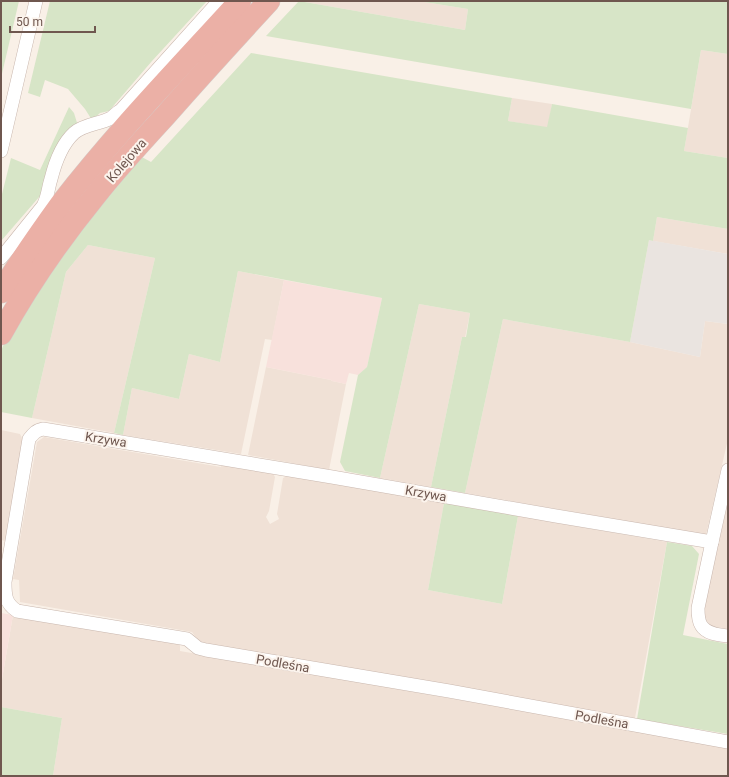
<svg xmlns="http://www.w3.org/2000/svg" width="729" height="777" viewBox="0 0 729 777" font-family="Roboto,sans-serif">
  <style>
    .residential { fill: #f0e1d6 }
    .commercial { fill: #f8e1dc }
    .industrial { fill: #eae4e0 }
    .green { fill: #d7e5c7 }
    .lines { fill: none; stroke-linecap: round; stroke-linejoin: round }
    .street-casing { stroke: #c9b7ae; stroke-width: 14 }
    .highway-casing { stroke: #d4cdca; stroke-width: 23 }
    .street { stroke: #fff; stroke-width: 13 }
    .highway { stroke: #ebb0a6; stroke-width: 22 }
    .labels { text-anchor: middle; stroke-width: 4; stroke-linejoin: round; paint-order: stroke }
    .street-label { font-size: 13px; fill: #6f574f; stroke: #fcf4ed }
  </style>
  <rect width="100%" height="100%" fill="#f9f0e7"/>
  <g class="residential">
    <polygon points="299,1 418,1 468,9 465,30"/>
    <polygon points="701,50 728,54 728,158 684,151"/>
    <polygon points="512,98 552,104 548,128 508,121"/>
    <polygon points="657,217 728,229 728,254 653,241"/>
    <polygon points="88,245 155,258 114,433 32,418 66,272"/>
    <polygon points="238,271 284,280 272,340 265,339 241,454 123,435 132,388 179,399 189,354 220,362"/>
    <polygon points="419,304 470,313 465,338 462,337 431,487 380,478"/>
    <polygon points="503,319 630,342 700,357 705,321 728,324 728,439 706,535 465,493"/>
    <polygon points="266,367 331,380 332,381 346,384 329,470 248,455"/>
    <polygon points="1,430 20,434 24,442 6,541 1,540"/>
    <polygon points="44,437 221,467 222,464 272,472 275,477 269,511 266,517 270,524 279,519 277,514 283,478 287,476 444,503 428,590 502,604 518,516 667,542 635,718 199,642 192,632 20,602 19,580 13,579 37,442"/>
    <polygon points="728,503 728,629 711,626 706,620 703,613 719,541"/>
    <polygon points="13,615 180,644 180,651 728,747 728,776 53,776 62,718 1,707 1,685"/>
  </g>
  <g class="commercial">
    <polygon points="284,280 382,298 367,367 358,375 349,373 346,384 332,381 331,380 266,367"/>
    <polygon points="1,613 13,615 1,685"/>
  </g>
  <polygon class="industrial" points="649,240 728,254 728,324 705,321 700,357 630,342"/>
  <g class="green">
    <polygon points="1,1 19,1 1,78"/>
    <polygon points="50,1 207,1 152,61 109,111 100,113 92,120 85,109 68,89 45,80 40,97 28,93"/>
    <polygon points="299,1 465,30 468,9 418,1 728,1 728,54 701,50 691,109 266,36"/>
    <polygon points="251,53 512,98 508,121 547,127 552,104 688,128 684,151 728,158 728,229 657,217 653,241 649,240 630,342 503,319 465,493 431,487 462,337 466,337 470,313 419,304 380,478 345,471 340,462 358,375 367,367 382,298 238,271 220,362 189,354 179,399 132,388 123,435 114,433 155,258 88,245 66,272 32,418 1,412 1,351 3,346 30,302 86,222 140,156 151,162"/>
    <polygon points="69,107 74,113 78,126 68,130 58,143 47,169 46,189 1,241 1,198 11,158 40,170"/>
    <polygon points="444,503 518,516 502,604 428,590"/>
    <polygon points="667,542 692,546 699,554 683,635 728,644 728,734 637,719"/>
    <polygon points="1,707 62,718 53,776 1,776"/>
  </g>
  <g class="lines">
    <defs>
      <g id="street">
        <polyline points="1,151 36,1"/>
        <path d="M1,258l42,-52c5,-9 5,-18 8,-27 4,-16 10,-34 23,-46 10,-9 26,-9 37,-15 3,-2 6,-6 10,-8l98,-109"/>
        <polyline points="712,542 728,470"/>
        <path d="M728,636c-9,-1 -22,-2 -27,-11 -3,-5 -3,-12 -3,-17l14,-66 -156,-26 -224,-39 -289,-48c-7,1 -10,5 -14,10l-24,143c0,13 0,21 12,29l170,28 11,9 8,2 243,41 279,51"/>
      </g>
      <g id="highway">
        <path d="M1,292c19,-30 39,-59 60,-88 55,-71 118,-136 179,-203"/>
        <path d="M1,334c27,-49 59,-95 94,-138 22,-28 46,-54 70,-80 34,-39 69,-77 104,-115"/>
      </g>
    </defs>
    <use href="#street" class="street-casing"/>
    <use href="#highway" class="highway-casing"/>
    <use href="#street" class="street"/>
    <use href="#highway" class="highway"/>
  </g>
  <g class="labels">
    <g class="street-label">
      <text transform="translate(126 160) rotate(-49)" y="5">Kolejowa</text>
      <text transform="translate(106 439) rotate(9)" y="5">Krzywa</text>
      <text transform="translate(426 493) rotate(10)" y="5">Krzywa</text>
      <text transform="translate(283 663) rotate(10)" y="5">Podleśna</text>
      <text transform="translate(602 719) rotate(10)" y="5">Podleśna</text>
    </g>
  </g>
  <rect width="729" height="777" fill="none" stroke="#6f574f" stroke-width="4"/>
  <path d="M10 26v6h85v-6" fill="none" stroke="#6f574f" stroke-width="2"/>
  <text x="16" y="26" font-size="12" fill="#6f574f" stroke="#fcf4ed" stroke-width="3" paint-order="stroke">50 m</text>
</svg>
